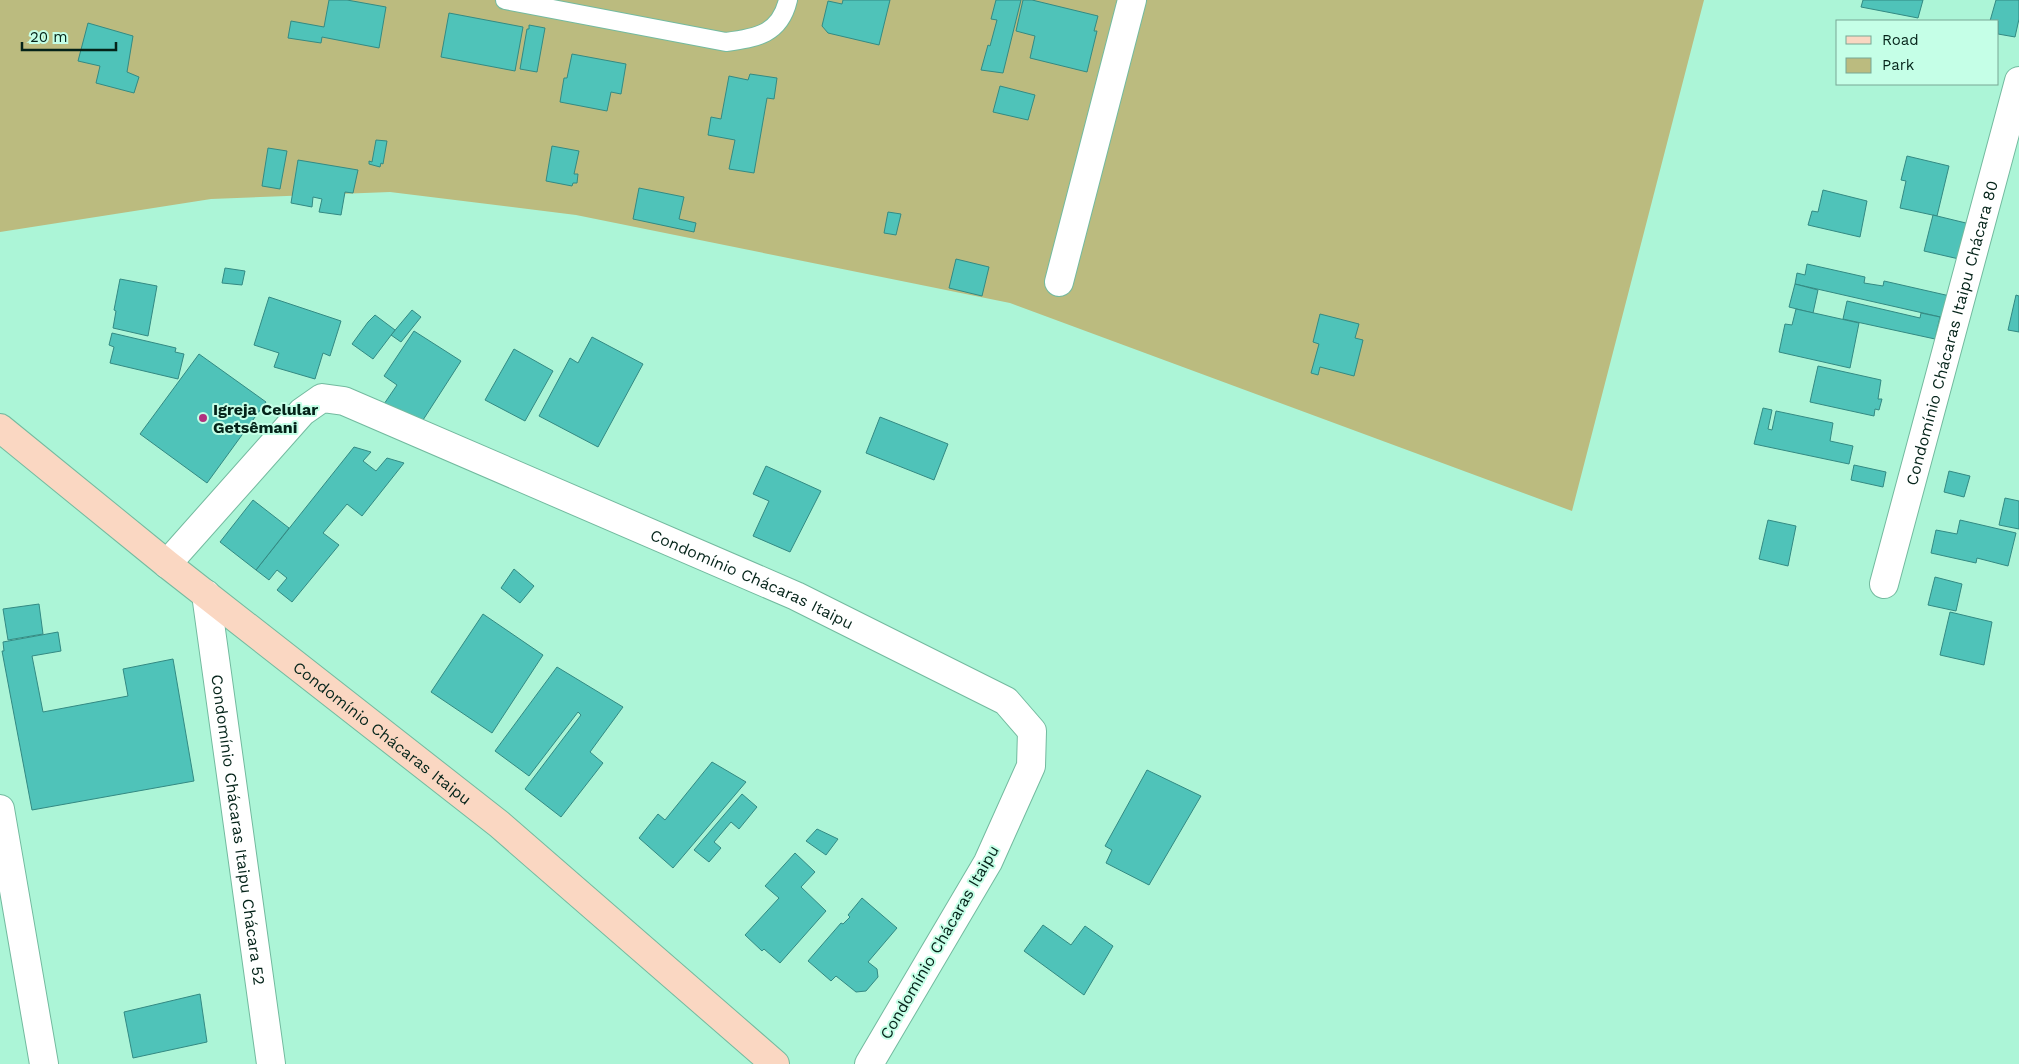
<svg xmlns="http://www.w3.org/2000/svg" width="2019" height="1064" viewBox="0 0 2019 1064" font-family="'Work Sans',sans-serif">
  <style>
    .green { fill: #bbbb7f }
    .building { fill: #4fc3b9; stroke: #338a83 }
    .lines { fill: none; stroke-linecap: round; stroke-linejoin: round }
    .lane-casing { stroke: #73ba9f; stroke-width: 20 }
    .street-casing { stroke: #73ba9f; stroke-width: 30 }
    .secondary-casing { stroke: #73ba9f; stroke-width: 30 }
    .lane { stroke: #fff; stroke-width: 18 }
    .street { stroke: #fff; stroke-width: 28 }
    .secondary { stroke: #fad7c2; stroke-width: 28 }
    .poi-dot { fill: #b1327f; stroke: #c5ffe7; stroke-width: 2 }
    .labels { text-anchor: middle; stroke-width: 4; stroke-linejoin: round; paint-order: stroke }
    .street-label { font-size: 16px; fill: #042319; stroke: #c5ffe7 }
    .poi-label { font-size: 16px; font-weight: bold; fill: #042319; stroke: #c5ffe7; text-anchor: start }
  </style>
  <rect width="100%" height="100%" fill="#acf5d7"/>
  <polygon class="green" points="0,0 1704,0 1572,511 1010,303 576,215 390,192 211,199 0,232"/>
  <g class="building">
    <polygon points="329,0 347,0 386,7 379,48 322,37 321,43 288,38 291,21 324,27"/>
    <polygon points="843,0 890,0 879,45 828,33 822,26 828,1 842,4"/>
    <polygon points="996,0 1021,0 1003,73 981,70 988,45 990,46 997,20 991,19"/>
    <polygon points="1023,0 1032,0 1098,16 1094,31 1097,31 1087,72 1030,58 1035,36 1016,31"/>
    <polygon points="1863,0 1923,0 1918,18 1861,7"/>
    <polygon points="1996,0 2019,0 2019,19 2015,37 1998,34 1998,21 1990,21"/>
    <polygon points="449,13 523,27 515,71 441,57"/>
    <polygon points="88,23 133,36 127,72 139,77 134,93 96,83 100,66 78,61"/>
    <polygon points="529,25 545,28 537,72 520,69 527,29 529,29"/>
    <polygon points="572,54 626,64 621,94 611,92 607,111 560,102 564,78 567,78"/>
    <polygon points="750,74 777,78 774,99 767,98 754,173 729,169 735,140 708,135 711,117 721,119 729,76 748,80"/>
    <polygon points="1000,86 1035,95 1028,120 993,112"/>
    <polygon points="376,140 387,141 383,164 381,163 380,167 369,164 369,161 372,162"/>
    <polygon points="552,146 579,151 574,174 578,174 577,183 573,183 572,186 546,181"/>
    <polygon points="268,148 287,151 280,189 262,186"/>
    <polygon points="1907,156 1949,166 1937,216 1900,208 1906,181 1901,180"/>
    <polygon points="298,160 358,170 353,193 345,192 341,215 319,212 322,199 313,197 312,207 291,203"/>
    <polygon points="639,188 684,197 679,219 696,223 694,232 633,219"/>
    <polygon points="1823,190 1867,201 1860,237 1808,225 1812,211 1818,212"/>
    <polygon points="888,212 901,214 896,235 884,233"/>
    <polygon points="1933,215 1970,224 1959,259 1924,251"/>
    <polygon points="956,259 989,267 982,296 949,288"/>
    <polygon points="1807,264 1865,277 1864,283 1883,286 1884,281 1950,296 1945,318 1795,284 1797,273 1805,275"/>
    <polygon points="225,268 245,271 242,285 222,283"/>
    <polygon points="120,279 157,286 148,336 113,328 116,311 114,310"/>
    <polygon points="1795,284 1818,290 1813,313 1789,307"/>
    <polygon points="2016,295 2019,296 2019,332 2008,330"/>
    <polygon points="269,297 341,321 330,356 323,353 315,379 274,367 279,353 254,345"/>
    <polygon points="1847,301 1920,318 1921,313 1940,317 1935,339 1843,319"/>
    <polygon points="1796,309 1859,323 1850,368 1779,352 1785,324 1792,325"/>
    <polygon points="412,310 421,317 401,342 391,335"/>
    <polygon points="1320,314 1359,324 1355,338 1363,340 1354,376 1320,367 1318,375 1311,373 1319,344 1313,342"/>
    <polygon points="375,315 395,330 373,359 352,344 368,322"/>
    <polygon points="414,331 461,361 423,420 384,404 397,385 384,376"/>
    <polygon points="112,333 176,348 175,352 184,354 178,379 110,363 114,347 109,345"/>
    <polygon points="592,337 643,364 598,447 539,416 570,358 578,363"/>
    <polygon points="514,349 553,371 525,421 485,400"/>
    <polygon points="199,354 266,402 207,483 140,434"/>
    <polygon points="1818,366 1881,380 1878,399 1882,399 1879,410 1875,409 1874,416 1810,402"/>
    <polygon points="1763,408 1772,410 1768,429 1772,430 1776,411 1833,423 1830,441 1853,446 1849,464 1754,444"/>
    <polygon points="880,417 948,444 934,480 866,453"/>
    <polygon points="354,447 371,452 363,461 376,471 387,458 404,463 362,516 347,504 323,533 339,545 292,602 277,590 287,578 277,570 269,580 256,570"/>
    <polygon points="1854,465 1886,472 1883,487 1851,480"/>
    <polygon points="766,466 821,491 790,552 753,536 769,501 753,494"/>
    <polygon points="1949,471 1970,476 1964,497 1944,492"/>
    <polygon points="2005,498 2019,501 2019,529 1999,525"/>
    <polygon points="253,500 289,528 256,570 220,542"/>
    <polygon points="1768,520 1796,526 1788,566 1759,559"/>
    <polygon points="1960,520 2016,533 2008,566 1977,558 1976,563 1931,553 1936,530 1957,534"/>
    <polygon points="514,569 534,586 520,603 501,588"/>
    <polygon points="1935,577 1962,584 1956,611 1928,605"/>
    <polygon points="39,604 43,634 8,640 3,609"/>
    <polygon points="1950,612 1992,622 1984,665 1940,655"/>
    <polygon points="483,614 543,655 492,733 431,692"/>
    <polygon points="58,632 61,651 32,656 43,712 128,696 123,669 173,659 194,781 32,810 2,651 4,651 3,642"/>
    <polygon points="557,667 623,707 590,752 603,763 561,817 525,789 581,715 578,712 529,776 495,751"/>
    <polygon points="712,762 746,782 673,868 639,838 658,814 665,820"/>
    <polygon points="1147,770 1201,796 1149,885 1106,863 1112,850 1105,846"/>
    <polygon points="742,794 757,807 739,829 731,822 714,842 721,848 709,862 694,850"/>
    <polygon points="817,829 838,839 826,855 806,841"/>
    <polygon points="795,853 815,872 801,887 826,911 780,963 764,949 762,951 745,935 779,898 765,886"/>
    <polygon points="862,898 897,928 868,962 877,969 878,977 866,991 856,992 836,976 831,981 808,961 841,923 843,924 850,917 848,915"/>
    <polygon points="1043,925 1071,945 1085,926 1113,946 1084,995 1024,951"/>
    <polygon points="200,994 207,1042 133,1058 124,1012"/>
  </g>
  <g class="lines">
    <defs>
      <path id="lane" d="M505,0l221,42c31,-4 54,-8 62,-42"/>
      <g id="street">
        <polyline points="1059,282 1132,0"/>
        <path id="s1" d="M167,564l135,-152 20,-14 22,3 452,195 210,105 26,30 -1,35 -43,96 -119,202"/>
        <path id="s2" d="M1884,584l135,-503"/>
        <path id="s3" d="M206,594l65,470"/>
        <polyline points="0,809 44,1064"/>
      </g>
      <g id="secondary">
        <path id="s4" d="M0,428l167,136 332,260 276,240"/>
      </g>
    </defs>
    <use href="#lane" class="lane-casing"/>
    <use href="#street" class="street-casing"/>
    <use href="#secondary" class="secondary-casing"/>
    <use href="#lane" class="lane"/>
    <use href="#street" class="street"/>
    <use href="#secondary" class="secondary"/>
  </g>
  <circle class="poi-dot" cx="203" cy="418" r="5"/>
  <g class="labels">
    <g class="street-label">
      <text dy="6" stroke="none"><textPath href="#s2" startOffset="260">Condomínio Chácaras Itaipu Chácara 80</textPath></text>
      <text dy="6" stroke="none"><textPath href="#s1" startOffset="695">Condomínio Chácaras Itaipu</textPath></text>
      <text dy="6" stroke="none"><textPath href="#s4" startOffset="489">Condomínio Chácaras Itaipu</textPath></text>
      <text dy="6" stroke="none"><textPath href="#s3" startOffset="238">Condomínio Chácaras Itaipu Chácara 52</textPath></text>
      <text transform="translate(939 942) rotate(-60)" y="6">Condomínio Chácaras Itaipu</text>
    </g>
    <g class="poi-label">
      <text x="213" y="415">Igreja Celular<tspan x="213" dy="18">Getsêmani</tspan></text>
    </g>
  </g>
  <rect x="1836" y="20" width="162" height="65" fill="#c5ffe7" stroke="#78a795"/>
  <rect x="1846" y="36" width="25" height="8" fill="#fad7c2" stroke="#78a795"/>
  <text x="1882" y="45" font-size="15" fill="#042319">Road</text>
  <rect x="1846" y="58" width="25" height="15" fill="#bbbb7f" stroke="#78a795"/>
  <text x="1882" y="70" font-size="15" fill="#042319">Park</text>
  <path d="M22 42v8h94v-8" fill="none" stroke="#042319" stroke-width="2.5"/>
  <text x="30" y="42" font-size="15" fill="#042319" stroke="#c5ffe7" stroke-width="4" paint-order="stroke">20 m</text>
</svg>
